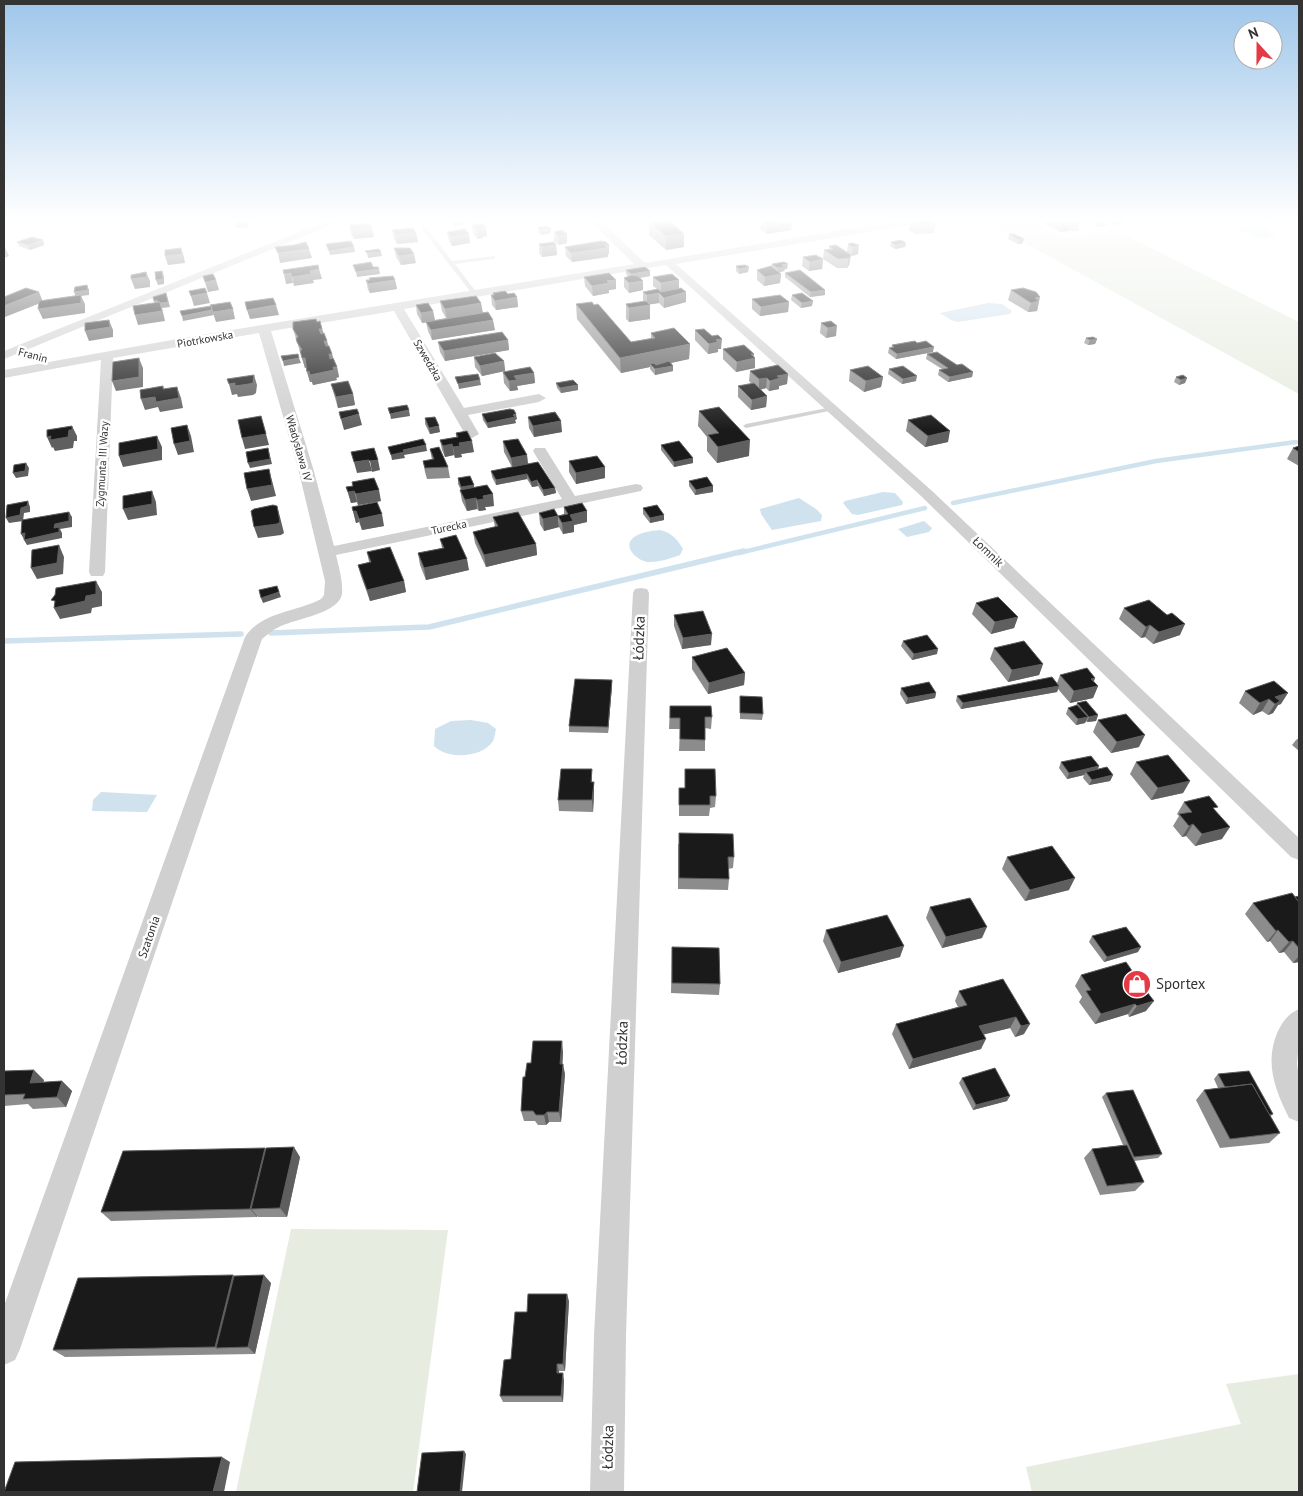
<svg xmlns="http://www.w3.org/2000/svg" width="1303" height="1496" viewBox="0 0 1303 1496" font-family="'PT Sans',sans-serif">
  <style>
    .green { fill: #e6ecdf }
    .water { fill: #cfe2ee }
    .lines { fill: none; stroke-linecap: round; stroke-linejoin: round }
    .stream-far1 { stroke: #cfe2ee; stroke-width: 4.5 }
    .stream { stroke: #cfe2ee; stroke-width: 5.5 }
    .lane { fill: #d0d0d0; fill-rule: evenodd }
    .street { fill: #d0d0d0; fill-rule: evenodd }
    .wall { fill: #8c8c8c }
    .shaded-wall { fill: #5f5f5f }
    .building { fill: #1a1a1a; stroke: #5f5f5f }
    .labels { text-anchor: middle; stroke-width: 5; stroke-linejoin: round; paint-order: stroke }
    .far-street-label { font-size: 11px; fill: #333; stroke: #fff }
    .street-label { font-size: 12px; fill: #333; stroke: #fff }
    .near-street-label { font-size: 15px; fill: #333; stroke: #fff }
    .near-poi-label { font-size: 15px; fill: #333; stroke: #fff; text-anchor: start }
  </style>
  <rect width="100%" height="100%" fill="#fff"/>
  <g class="green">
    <polygon points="985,221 1030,221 1062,238 1115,230 1299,322 1299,394"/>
    <polygon points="291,1229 448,1230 413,1492 236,1492"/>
    <polygon points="1299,1374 1299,1492 1032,1492 1026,1467 1241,1424 1226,1384"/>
  </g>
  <g class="water">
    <path d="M1250,225l15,4 10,6c-11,9 -26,1 -36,-6l1,-2z"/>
    <polygon points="988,303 1002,304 1012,311 1010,314 958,322 951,320 940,313"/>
    <polygon points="883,492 895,493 903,502 902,505 858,515 852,514 843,503 845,501"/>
    <polygon points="799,498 816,509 822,515 821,521 772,530 761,514 760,509"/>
    <polygon points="924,521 932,528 929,532 907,537 898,529"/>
    <path d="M660,530c12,3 17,9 23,19l-3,6c-9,3 -19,7 -30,7 -9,1 -26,-12 -19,-22 7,-8 20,-9 29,-10z"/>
    <path d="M471,720l17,3 8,6c-1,3 -1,8 -3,12 -11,17 -45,19 -59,5l1,-17 16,-8z"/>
    <polygon points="101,792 157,795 147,812 92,811 93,800"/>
  </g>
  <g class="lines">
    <g class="stream-far1">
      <polyline points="953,503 1156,461 1296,442"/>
      <polyline points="739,553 925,508"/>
    </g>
    <g class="stream">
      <polyline points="271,633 429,627 744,551"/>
      <polyline points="4,641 241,634"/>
    </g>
    <g class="lane">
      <polygon points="421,226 425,226 452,261 495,256 495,258 493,259 455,264 477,293 477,295 473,295 421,228"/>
      <polygon points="832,407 835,409 834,410 746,428 743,426 746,424"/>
    </g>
    <g class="street">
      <polygon points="326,221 341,221 4,359 4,351"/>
      <path d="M590,221h11l44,42 251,-42h25l-5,3 -240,40 255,226 368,348v22l-8,-3 -370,-361 -255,-231 -262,44 60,99 75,-14 7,4 -7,4 -71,13 11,19 -7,4 -7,-4 -71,-123 -123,20 42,137 21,78 228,-47 -29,-48 2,-3h10l30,48 61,-12 5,1 2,3 -2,3 -5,1 -300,63c3,13 7,26 6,39 -3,19 -46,25 -61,32 -7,3 -13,8 -19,13l-242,710 -5,11 -11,5v-59l241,-669c16,-25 52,-25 76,-38l3,-4 1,-14 -27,-113 -39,-135 -146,25 -8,214 -2,4h-12l-2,-4 12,-212 -97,18v-8l179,-32 451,-74z"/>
      <polygon points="641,588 647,589 649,593 626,1336 624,1492 590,1492 594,1336 633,593 635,589"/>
      <path d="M1299,1009v32l-2,23 2,14v44l-10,-4c-14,-28 -25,-56 -11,-87 5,-10 10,-17 21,-22z"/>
    </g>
  </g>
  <g class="wall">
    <polygon points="761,221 792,221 791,230 767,234 760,229"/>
    <polygon points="910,221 932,221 936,224 934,233 915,234 909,230"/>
    <polygon points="1044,221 1079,221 1080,222 1078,231 1069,231 1060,232 1044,224"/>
    <polygon points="1088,221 1106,221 1105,226 1098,227"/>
    <polygon points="1110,221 1124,221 1123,223 1117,225"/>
    <polygon points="649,222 684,234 684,247 666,250 649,235"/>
    <polygon points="349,225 374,237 354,239 351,234"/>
    <polygon points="472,225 486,227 487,236 482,237 483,238 478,239 473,234"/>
    <polygon points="538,227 551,233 541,235 538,232"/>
    <polygon points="392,230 416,233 418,242 397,244 394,239"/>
    <polygon points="447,232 470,243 452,246 449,241"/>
    <polygon points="554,232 567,234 567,243 559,245 554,241"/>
    <polygon points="1009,234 1024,239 1022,244 1018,244 1008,239"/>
    <polygon points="43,240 44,245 30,250 19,246 17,242"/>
    <polygon points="891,242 906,243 905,247 895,249 890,246"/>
    <polygon points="852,243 858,254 852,256 847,253 848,244"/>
    <polygon points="539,244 556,245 557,255 542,257 539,253"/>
    <polygon points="609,245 609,254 608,254 608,257 572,262 566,256 565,247"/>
    <polygon points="829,246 851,255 849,265 847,268 837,268 823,259 824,250 829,249"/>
    <polygon points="394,248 416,263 401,265 396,257"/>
    <polygon points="803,257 823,259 822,269 809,271 802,266"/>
    <polygon points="772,264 787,269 785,269 784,271 779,272 781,274 780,283 764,286 757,280 757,270 771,266"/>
    <polygon points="736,266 748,272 739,274 736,271"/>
    <polygon points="626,270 650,276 640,278 643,290 629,293 624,287 624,278 628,276 626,274"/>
    <polygon points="785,273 825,295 810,297 785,277"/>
    <polygon points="584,277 616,289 609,290 609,293 593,296 585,286"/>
    <polygon points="653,277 679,288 686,302 664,308 659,303 649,304 650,319 629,322 626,319 626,304 643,301 643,292 657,289 653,286"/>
    <polygon points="366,280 395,280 397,289 370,293 368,290"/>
    <polygon points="1011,290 1039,301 1037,311 1028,312 1008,300"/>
    <polygon points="493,293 508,294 517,297 518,307 496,310 492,305 491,295 493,295"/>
    <polygon points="792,295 812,306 801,308 791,300"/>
    <polygon points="752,299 789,302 788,312 760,316 752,309"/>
    <polygon points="440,301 481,303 482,312 495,330 432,340 428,331 426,322 422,323 417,314 416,305 433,311 435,320 446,318 442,311"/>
    <polygon points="576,304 631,342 651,338 651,333 690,344 689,359 671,363 673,366 673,371 655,375 650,369 650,367 621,373 577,319"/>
    <polygon points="831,321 836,336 826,338 820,333 821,323"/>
    <polygon points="317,322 322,329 337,367 339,377 336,378 337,380 313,385 312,382 310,382 306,368 305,368 293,329"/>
    <polygon points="695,330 721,349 718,349 718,352 708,354 695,340"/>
    <polygon points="1086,338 1097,339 1095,344 1088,345 1084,343"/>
    <polygon points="508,340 509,350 445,361 440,352 438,342"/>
    <polygon points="892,345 933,352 896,359 888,353 889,348 891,348"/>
    <polygon points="723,349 754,354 753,356 755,358 755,368 736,372 723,359"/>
    <polygon points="927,354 973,372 972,377 948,382 938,375 939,370 942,369 926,359"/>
    <polygon points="474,357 504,361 505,371 482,376 475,367"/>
    <polygon points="889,369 916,381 902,384 888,374"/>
    <polygon points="850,370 883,377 881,387 864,392 849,381"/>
    <polygon points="750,371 788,374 787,384 779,386 779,389 769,391 766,388 760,390 767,396 766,407 751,410 738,397 738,386 752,384 749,381"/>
    <polygon points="503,372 534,373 535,383 517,386 518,390 510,391 504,383"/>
    <polygon points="1176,377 1187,378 1185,383 1179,385 1174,382"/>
    <polygon points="556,383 578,390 561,393 557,388"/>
    <polygon points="331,384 353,394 355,405 338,408"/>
    <polygon points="699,411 749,456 717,463 707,451 707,437 698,426"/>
    <polygon points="482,414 517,419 515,420 516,423 488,428 483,420"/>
    <polygon points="528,417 562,432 534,437 529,428"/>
    <polygon points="425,418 440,432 430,434 425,424"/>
    <polygon points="908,420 948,442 925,447 906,431"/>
    <polygon points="456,433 474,452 461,454 462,457 455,458 454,455 445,457 442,450 440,440 456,437"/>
    <polygon points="503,441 527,455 528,464 555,488 556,493 544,496 538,486 532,487 527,479 496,485 492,477 491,471 512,467 504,452"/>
    <polygon points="661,445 693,458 693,463 674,467 661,450"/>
    <polygon points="1299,446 1299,466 1287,459 1293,448"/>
    <polygon points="430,449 448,467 450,478 427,479 425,472 423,461 432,460"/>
    <polygon points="569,461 605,478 576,484 569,472"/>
    <polygon points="458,478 474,487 494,506 485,507 486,510 479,511 477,509 467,511 462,501 460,490 461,490 458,484"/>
    <polygon points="689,481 713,486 713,492 695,495 689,486"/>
    <polygon points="346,487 381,501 358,505 357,502 351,503"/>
    <polygon points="352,507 384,526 362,530 359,522 356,523"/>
    <polygon points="564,507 587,511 587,522 574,525 574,532 563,534 559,527 558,516 564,514"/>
    <polygon points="643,508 664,520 650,523 643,514"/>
    <polygon points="539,513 559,527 544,531 540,524"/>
    <polygon points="493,517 536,544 537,555 486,567 475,543 473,532 495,527"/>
    <polygon points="440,539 469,570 426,580 420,565 418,553 442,548"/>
    <polygon points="367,552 404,581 406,592 370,601 361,576 358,565 369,562"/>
    <polygon points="976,603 1018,617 1014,628 991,634 972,614"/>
    <polygon points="1124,608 1180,635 1153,644 1145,637 1141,638 1119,619"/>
    <polygon points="674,615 711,645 682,649 674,626"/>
    <polygon points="903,641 937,654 912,660 901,646"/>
    <polygon points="994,648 1043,664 1039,675 1008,682 990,659"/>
    <polygon points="692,657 745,673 744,685 708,694 692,669"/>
    <polygon points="1060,675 1095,678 1094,681 1098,686 1093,698 1070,703 1058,689 1057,692 961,709 956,701 957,696 1057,683"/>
    <polygon points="612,680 612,685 608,733 569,732 569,726"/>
    <polygon points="1274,681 1281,704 1278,705 1273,713 1268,715 1262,711 1253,715 1239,703 1245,691"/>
    <polygon points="901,688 936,693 935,698 906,704 900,694"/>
    <polygon points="740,696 763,714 762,720 740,719"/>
    <polygon points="1077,703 1098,715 1096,721 1087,722 1086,721 1085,723 1076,725 1066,714 1068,708 1076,706"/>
    <polygon points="670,706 712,717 711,729 705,728 705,751 679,751 680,729 669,729"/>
    <polygon points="1098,720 1139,747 1111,753 1093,732"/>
    <polygon points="1299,738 1299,751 1292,745 1296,740"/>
    <polygon points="1061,762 1098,769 1113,775 1110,781 1089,785 1083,778 1084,775 1067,779 1059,768"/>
    <polygon points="1136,762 1190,781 1183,793 1151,800 1130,774"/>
    <polygon points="685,769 716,796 715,807 710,808 709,816 679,816 679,788 685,788"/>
    <polygon points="592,782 594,782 594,794 593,812 559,811 558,800"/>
    <polygon points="1184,802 1222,839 1195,846 1186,836 1182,837 1173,826 1179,816 1177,814"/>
    <polygon points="678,844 734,857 733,868 728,869 729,879 728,890 678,889"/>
    <polygon points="1007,857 1069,890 1025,901 1002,869"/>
    <polygon points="1299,896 1299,962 1293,963 1284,952 1279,953 1270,941 1267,942 1245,914 1253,903"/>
    <polygon points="930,907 982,938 942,948 926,918"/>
    <polygon points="826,930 900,957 838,973 823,941"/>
    <polygon points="1092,936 1138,952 1104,962 1089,942"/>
    <polygon points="672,947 720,984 719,995 671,993"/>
    <polygon points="1081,975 1135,975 1149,986 1146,990 1146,1011 1129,1017 1128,1014 1095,1024 1079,1002 1082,997 1075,986"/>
    <polygon points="1003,979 1024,1034 1015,1037 1010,1028 984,1034 981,1049 909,1069 892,1034 896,1024 958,1007 955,1001 959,991"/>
    <polygon points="563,1052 562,1064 565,1074 561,1122 549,1122 546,1125 538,1125 535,1121 524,1121 521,1111 525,1077 531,1063"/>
    <polygon points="4,1071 44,1080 43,1083 62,1081 72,1091 66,1107 33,1109 28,1104 4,1106"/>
    <polygon points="1218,1074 1273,1114 1270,1117 1280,1133 1269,1143 1220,1148 1196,1100 1204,1090 1218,1088 1214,1079"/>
    <polygon points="962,1078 1007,1101 973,1110 959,1083"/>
    <polygon points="1106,1093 1162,1154 1158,1158 1134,1161 1144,1182 1135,1191 1100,1195 1084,1158 1092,1149 1123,1145 1102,1097"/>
    <polygon points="266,1149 300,1157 287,1217 258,1217 257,1216 257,1217 111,1221 101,1212"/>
    <polygon points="233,1275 234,1276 271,1283 255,1354 65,1357 53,1350"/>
    <polygon points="569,1301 565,1371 559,1371 559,1373 564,1380 563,1402 503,1402 500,1396 511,1359 527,1312"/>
  </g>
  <g class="shaded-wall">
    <polygon points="235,221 247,221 248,227 237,228"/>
    <polygon points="453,221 465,221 465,224 454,226"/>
    <polygon points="790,221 792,221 791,230 767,234 767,225"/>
    <polygon points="1106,221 1105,226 1098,227 1099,222"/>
    <polygon points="1118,221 1124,221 1123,223 1117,225"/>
    <polygon points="1071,222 1069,231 1060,232 1063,224"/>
    <polygon points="486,227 487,236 482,237 483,238 478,239 476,230 481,228"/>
    <polygon points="372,228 374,237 354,239 352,230"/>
    <polygon points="551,229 551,233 541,235 541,230"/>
    <polygon points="416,233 418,242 397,244 396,235"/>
    <polygon points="469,234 470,243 452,246 451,237"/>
    <polygon points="567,234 567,243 559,245 558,236"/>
    <polygon points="684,234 684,247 666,250 666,236"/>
    <polygon points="1024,239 1022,244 1018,244 1019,240"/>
    <polygon points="43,240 44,245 30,250 28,245"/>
    <polygon points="906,243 905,247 895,249 895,245"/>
    <polygon points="556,245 557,255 542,257 542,247"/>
    <polygon points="605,245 609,245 609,254 608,254 608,257 572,262 571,253"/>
    <polygon points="859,245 858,254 852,256 853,247"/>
    <polygon points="5,247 9,256 4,258 4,248"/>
    <polygon points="354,247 355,252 330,255 329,251"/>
    <polygon points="181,248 184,257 185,263 168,265 165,256"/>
    <polygon points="309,249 312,258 280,263 278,253"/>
    <polygon points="381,252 382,256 368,258 367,253"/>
    <polygon points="414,254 416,263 401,265 399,256"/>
    <polygon points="851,255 849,265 847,268 849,258"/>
    <polygon points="823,259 822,269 809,271 810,262"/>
    <polygon points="788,264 787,269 785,269 784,271 777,273 777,268 782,265"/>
    <polygon points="749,267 748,272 739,274 739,269"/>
    <polygon points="319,269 322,279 313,280 314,283 294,286 292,277 310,271"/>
    <polygon points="379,269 380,274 357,277 356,272"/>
    <polygon points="162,271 164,276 164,284 158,285 156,280"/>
    <polygon points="650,271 650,276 631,279 631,274"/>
    <polygon points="146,272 150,281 150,287 135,289 131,279"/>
    <polygon points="291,273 293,283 286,284 284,274"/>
    <polygon points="781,274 780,283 764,286 765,277"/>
    <polygon points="216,280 219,290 208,292 205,282"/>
    <polygon points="395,280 397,289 370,293 368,284"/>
    <polygon points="616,280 616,289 609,290 609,293 593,296 592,286 607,281"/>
    <polygon points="679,280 679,289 661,293 661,283"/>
    <polygon points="643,281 643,290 629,293 629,283"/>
    <polygon points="87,285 89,290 89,295 81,296 85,304 85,313 43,319 38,309 76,297 74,292"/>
    <polygon points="825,290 825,295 810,297 811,292"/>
    <polygon points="39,292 43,302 5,317 4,314 4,306"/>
    <polygon points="686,292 686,302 664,308 664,298"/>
    <polygon points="166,293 170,307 162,308 165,321 138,325 135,315 156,306 154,301 157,300"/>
    <polygon points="207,293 210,303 194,306 191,296"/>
    <polygon points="659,293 659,303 647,305 647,295"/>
    <polygon points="517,297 518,307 496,310 495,301"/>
    <polygon points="1040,297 1037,311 1028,312 1031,303 1035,298"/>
    <polygon points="813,301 812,306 801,308 802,303"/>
    <polygon points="789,302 788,312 760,316 761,307"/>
    <polygon points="481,303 483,313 447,319 445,309"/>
    <polygon points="276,305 279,315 250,319 247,310"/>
    <polygon points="650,305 650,319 629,322 629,308"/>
    <polygon points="233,309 235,319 216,322 212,310"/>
    <polygon points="212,310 214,315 183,321 182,316"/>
    <polygon points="433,311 435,321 422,323 421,313"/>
    <polygon points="109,320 113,330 113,337 89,341 85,331"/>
    <polygon points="493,320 495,330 432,340 431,330"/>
    <polygon points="837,326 836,336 826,338 828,328"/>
    <polygon points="319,329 322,329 325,339 322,339"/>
    <polygon points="722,339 721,349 718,349 718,352 708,354 709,344 716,340"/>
    <polygon points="1097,339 1095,344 1088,345 1090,340"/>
    <polygon points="508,340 509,350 445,361 444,351"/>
    <polygon points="324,341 327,341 329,351 326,351"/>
    <polygon points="690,344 689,359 652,367 650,364 650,367 621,373 620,358"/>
    <polygon points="934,347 933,352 896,359 897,354"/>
    <polygon points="329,354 332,354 334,364 331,364"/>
    <polygon points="751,354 754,354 753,358 755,358 755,368 736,372 737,362"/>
    <polygon points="139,358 143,368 143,387 116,391 112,381"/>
    <polygon points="299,358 301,363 284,366 283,361"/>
    <polygon points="302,358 305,358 307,368 305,368"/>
    <polygon points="504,361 505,371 482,376 480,366"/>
    <polygon points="673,366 673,371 655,375 655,369"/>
    <polygon points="333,367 337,367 339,377 336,378 337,380 313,385 310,375"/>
    <polygon points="309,371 312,382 310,382 307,372"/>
    <polygon points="973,372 972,377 948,382 950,377"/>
    <polygon points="534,373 535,383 517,386 518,390 510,391 509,381 514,376"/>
    <polygon points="788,374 787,384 779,386 779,389 769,391 770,381 777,376"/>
    <polygon points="254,375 257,385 256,393 253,395 238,397 237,394 232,395 229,384"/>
    <polygon points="917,376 916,381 902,384 903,379"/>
    <polygon points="883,377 881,387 864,392 866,381"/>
    <polygon points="767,378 766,388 759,390 759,379"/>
    <polygon points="1187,378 1185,383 1179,385 1181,380"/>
    <polygon points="480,380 481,385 459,389 458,384"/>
    <polygon points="578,385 578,390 561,393 560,388"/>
    <polygon points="163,386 166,396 177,387 181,398 183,408 160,412 158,407 145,410 141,399 163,389"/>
    <polygon points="353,394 355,405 338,408 336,397"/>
    <polygon points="767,396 766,407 751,410 752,400"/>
    <polygon points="409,410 410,416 391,419 390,414"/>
    <polygon points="359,414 362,425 344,430 341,419"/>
    <polygon points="516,414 517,419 515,420 516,423 488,428 487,423"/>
    <polygon points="261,416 269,445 245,449 242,438"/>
    <polygon points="561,421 562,432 534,437 533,426"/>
    <polygon points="187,425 191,436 194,452 178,455 174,444"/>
    <polygon points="72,426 77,436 77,441 74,441 73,448 55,451 53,447 52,448 47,437 69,430"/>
    <polygon points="439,426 440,432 430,434 429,428"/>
    <polygon points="950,431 948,442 925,447 928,436"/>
    <polygon points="157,436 162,447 162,460 123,467 119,456"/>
    <polygon points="750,440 749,456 717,463 718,447"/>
    <polygon points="472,441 474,452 461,454 462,457 455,458 453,447 459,443"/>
    <polygon points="452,444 454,455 445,457 443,446"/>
    <polygon points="426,445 427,451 404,455 405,458 392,460 391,455 403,450"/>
    <polygon points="268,448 272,464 250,468 248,463"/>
    <polygon points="527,455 528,466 513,469 511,458"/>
    <polygon points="693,458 693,463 674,467 674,462"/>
    <polygon points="369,460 372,471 357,473 354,462"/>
    <polygon points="378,460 380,470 372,472 370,461"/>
    <polygon points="26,463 29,468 28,476 16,478 13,473"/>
    <polygon points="605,467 605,478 576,484 576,473"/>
    <polygon points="269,469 276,496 251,501 247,489"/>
    <polygon points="527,474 527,479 496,485 496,480"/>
    <polygon points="537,480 538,486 532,487 531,482"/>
    <polygon points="474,485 474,490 462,493 461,487"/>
    <polygon points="713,486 713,492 695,495 696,490"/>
    <polygon points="555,488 556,493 544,496 543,490"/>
    <polygon points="379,490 381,501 358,505 356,494"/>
    <polygon points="152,491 156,502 157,515 128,520 123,509"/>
    <polygon points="354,491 357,502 351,503 348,492"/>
    <polygon points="493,494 494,506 485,507 486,510 479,511 477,500 483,496"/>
    <polygon points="476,498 477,509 467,511 465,500"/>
    <polygon points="28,501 30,507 30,512 24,513 23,521 9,523 6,518 21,508"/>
    <polygon points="277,506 280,517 284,533 281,535 258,538 254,527"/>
    <polygon points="353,511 356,511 359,522 356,523"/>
    <polygon points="587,511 587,522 574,525 574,532 563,534 562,523 570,515"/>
    <polygon points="69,512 72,517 72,527 60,529 62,533 62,538 27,545 24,540 54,528 55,524"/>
    <polygon points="382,514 384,526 362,530 359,519"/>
    <polygon points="664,515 664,520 650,523 650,518"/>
    <polygon points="558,516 559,527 544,531 543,519"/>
    <polygon points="25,533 28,539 24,539 21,534"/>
    <polygon points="536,544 537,555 486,567 484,555"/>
    <polygon points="59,545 64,557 63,574 37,579 31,568"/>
    <polygon points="467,559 469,570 426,580 424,568"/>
    <polygon points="96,581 102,592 102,606 92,608 91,613 60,619 54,608 86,596"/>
    <polygon points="404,581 406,592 370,601 367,590"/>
    <polygon points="277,586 281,597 263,603 261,598"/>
    <polygon points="1018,617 1014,628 991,634 995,622"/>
    <polygon points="1185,624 1180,635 1153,644 1159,632"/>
    <polygon points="1150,625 1145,637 1141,638 1146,627"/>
    <polygon points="712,634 711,645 682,649 683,638"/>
    <polygon points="938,649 937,654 912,660 914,654"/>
    <polygon points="1043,664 1039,675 1008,682 1012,670"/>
    <polygon points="745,673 744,685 708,694 709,683"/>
    <polygon points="1095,678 1091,688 1098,686 1093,698 1070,703 1074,691 1091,679"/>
    <polygon points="612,680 612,685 608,733 608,727"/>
    <polygon points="1059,686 1057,692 961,709 963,703"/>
    <polygon points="936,693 935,698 906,704 908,698"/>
    <polygon points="1288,693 1281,704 1278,705 1273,713 1268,715 1275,704 1275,697"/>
    <polygon points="1269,699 1262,711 1253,715 1260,703"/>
    <polygon points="1098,715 1096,721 1087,722 1089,717"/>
    <polygon points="1088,717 1085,723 1076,725 1078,719"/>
    <polygon points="1145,735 1139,747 1111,753 1117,742"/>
    <polygon points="1099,766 1097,772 1086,772 1084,775 1067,779 1069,773"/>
    <polygon points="592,769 592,781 591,794 591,782"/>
    <polygon points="1113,775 1110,781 1089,785 1092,780"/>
    <polygon points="1190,781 1183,793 1151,800 1158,788"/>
    <polygon points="594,782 594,794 593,812 592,800"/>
    <polygon points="1193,824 1186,836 1182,837 1189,826"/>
    <polygon points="1230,827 1222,839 1195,846 1202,834"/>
    <polygon points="1075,878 1069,890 1025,901 1030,890"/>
    <polygon points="987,927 982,938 942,948 946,937"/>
    <polygon points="1278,930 1270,941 1267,942 1276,931"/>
    <polygon points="1293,941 1284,952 1279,953 1289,942"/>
    <polygon points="904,946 900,957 838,973 841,962"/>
    <polygon points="1141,947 1138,952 1104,962 1107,957"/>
    <polygon points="1299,956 1299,962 1293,963"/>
    <polygon points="1154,1001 1146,1011 1129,1017 1137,1006"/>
    <polygon points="1135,1004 1128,1014 1095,1024 1101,1014"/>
    <polygon points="1016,1017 1010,1028 974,1037 979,1026"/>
    <polygon points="1030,1024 1024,1034 1015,1037 1021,1026"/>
    <polygon points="986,1039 981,1049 909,1069 913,1059"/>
    <polygon points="562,1041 563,1052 562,1074 560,1064"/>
    <polygon points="563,1064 565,1074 561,1122 559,1112"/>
    <polygon points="34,1070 44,1080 40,1093 30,1083"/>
    <polygon points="62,1081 72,1091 66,1107 57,1097"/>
    <polygon points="1010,1096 1007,1101 973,1110 976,1105"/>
    <polygon points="547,1112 549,1122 546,1125 544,1115"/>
    <polygon points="294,1147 300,1157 287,1217 280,1208"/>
    <polygon points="265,1148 272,1157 251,1209 257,1216 257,1217 250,1209"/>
    <polygon points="233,1275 240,1283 216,1348 223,1354 215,1347"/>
    <polygon points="264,1275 271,1283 255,1354 248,1347"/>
    <polygon points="567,1294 569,1301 565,1371 563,1364"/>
    <polygon points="557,1364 559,1371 559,1380 557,1373"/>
    <polygon points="563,1373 564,1380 563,1402 561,1396"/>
    <polygon points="464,1451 466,1454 462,1492 460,1492"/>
    <polygon points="222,1457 230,1462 224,1492 213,1492"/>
  </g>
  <g class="building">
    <polygon points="670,221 684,234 666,236 649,222"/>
    <polygon points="763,221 790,221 767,225"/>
    <polygon points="911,221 932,221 936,224 917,225"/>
    <polygon points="1058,221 1079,221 1080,222 1071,222 1063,224"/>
    <polygon points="369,223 372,228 352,230 349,225"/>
    <polygon points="482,223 486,227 481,228 482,229 476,230 472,225"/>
    <polygon points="548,226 551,229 541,230 538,227"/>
    <polygon points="413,228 416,233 396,235 392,230"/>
    <polygon points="465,229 469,234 451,237 447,232"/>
    <polygon points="562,230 567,234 558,236 554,232"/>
    <polygon points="1009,234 1014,234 1024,239 1019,240"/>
    <polygon points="32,237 43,240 28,245 17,242"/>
    <polygon points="901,240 906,243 895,245 891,242"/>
    <polygon points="351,241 354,247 329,251 326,244"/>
    <polygon points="601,241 606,242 609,245 605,245 607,248 571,253 565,247"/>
    <polygon points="306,242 309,249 278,253 275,247 294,245"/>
    <polygon points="554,242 556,245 542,247 539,244"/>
    <polygon points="852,243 859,245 853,247 848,244"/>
    <polygon points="836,245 851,255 849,258 838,259 824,250 833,249 829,246"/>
    <polygon points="181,248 182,254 165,256 165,250"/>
    <polygon points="394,248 410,248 414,254 399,256"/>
    <polygon points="379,249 381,252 367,253 365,251"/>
    <polygon points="816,255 823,259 810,262 803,257"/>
    <polygon points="371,262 373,267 378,267 379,269 356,272 353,265"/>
    <polygon points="784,262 788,264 782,265 785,267 777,268 772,264"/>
    <polygon points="318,265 319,269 310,271 311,274 292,277 291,273 284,274 283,270"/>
    <polygon points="745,265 749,267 739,269 736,266"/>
    <polygon points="771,266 781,274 765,277 757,270"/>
    <polygon points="645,267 650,271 631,274 626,270"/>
    <polygon points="800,270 825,290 811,292 785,273"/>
    <polygon points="162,271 163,279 156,280 155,272"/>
    <polygon points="146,272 147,277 131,279 131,275"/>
    <polygon points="609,273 616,280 607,281 609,283 592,286 584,277"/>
    <polygon points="213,274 216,280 205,282 203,276"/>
    <polygon points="672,274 679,280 661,283 653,277"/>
    <polygon points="632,275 638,276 643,281 629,283 624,278"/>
    <polygon points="393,276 395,280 368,284 366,280 370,280 369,278"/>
    <polygon points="87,285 88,290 74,292 75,287"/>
    <polygon points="26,288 39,292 4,306 4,297"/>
    <polygon points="205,288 207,293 191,296 189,291"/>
    <polygon points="681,288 686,292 664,298 659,293 647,295 643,292 658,289 661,292"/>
    <polygon points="1023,288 1036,292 1040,297 1035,298 1039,301 1031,303 1011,290"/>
    <polygon points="505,291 508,294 514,293 517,297 495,301 491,295 494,295 493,293"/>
    <polygon points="166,293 168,302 160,303 160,302 158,302 157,300 154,301 153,297"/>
    <polygon points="802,293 813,301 802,303 792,295"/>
    <polygon points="81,295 81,303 38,309 39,301"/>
    <polygon points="780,295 789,302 761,307 752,299"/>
    <polygon points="476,296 481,303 445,309 440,301"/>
    <polygon points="273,298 276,305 247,310 245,302"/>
    <polygon points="646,301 650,305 629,308 626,304"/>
    <polygon points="160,302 162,311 135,315 133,306"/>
    <polygon points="230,302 233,309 213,312 210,305"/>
    <polygon points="592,302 594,305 598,304 631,342 655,338 651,333 674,328 690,344 620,358 576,304"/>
    <polygon points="428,303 433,311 421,313 416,305"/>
    <polygon points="211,306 212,310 182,316 180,311"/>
    <polygon points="488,312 493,320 431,330 426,322"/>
    <polygon points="316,319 317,322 320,321 322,329 319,329 321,334 324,333 327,341 324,341 326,346 329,346 332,354 329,354 330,359 333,358 337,367 333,367 334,370 310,375 309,371 307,372 305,358 302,358 300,350 302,350 297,342 296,338 298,337 293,329 293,322"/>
    <polygon points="109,320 110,327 85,331 85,323"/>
    <polygon points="831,321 837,326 828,328 821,323"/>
    <polygon points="704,329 712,336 718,335 722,339 716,340 718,342 709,344 695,330"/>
    <polygon points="502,332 508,340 444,351 438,342"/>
    <polygon points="1093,337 1097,339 1090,340 1086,338"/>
    <polygon points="915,341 917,343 926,341 934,347 897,354 889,348 894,347 892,345"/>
    <polygon points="744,345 754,354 751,354 755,358 737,362 723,349"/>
    <polygon points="937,352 957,365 962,364 973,372 950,377 939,370 948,368 927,354"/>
    <polygon points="495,353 504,361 480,366 474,357"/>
    <polygon points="298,354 299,358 283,361 281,356"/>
    <polygon points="139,358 139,377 112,381 113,362"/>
    <polygon points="669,361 673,366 655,369 650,364 654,363 656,365"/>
    <polygon points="778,365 788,374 777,376 780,378 770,381 767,378 759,379 750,371"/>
    <polygon points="868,366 883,377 866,381 850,370"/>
    <polygon points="903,366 917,376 903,379 889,369"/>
    <polygon points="530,367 534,373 514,376 517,380 509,381 503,372"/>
    <polygon points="478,374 480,380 458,384 455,377"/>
    <polygon points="254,375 253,383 249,384 235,386 235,383 229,384 227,379"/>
    <polygon points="1183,375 1187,378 1181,380 1176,377"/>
    <polygon points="573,380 578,385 560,388 556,383"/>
    <polygon points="348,381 353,394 336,397 331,384"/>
    <polygon points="754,383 767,396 752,400 738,386"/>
    <polygon points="163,386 163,389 177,387 179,398 156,402 155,397 141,399 140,390"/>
    <polygon points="407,405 409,410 390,414 388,408"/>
    <polygon points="719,407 750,440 718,447 708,435 719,433 699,411"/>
    <polygon points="357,409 359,414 341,419 339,412"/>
    <polygon points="510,409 514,410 516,414 513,415 515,417 487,423 482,414"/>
    <polygon points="555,412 561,421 533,426 528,417"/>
    <polygon points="931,415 950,431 928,436 908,420"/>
    <polygon points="261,416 266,434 242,438 238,420"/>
    <polygon points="435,417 439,426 429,428 425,418"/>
    <polygon points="187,425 190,441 174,444 171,428"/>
    <polygon points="72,426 72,430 69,430 68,437 50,440 51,436 47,437 47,430"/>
    <polygon points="467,431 472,441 459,443 460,446 453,447 452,444 443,446 440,440 458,437 456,433"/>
    <polygon points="157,436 158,449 119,456 119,443"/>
    <polygon points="423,439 426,445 403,450 404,452 391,455 388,447"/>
    <polygon points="518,439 527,455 511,458 503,441"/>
    <polygon points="679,441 693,458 674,462 661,445"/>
    <polygon points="1299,446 1299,452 1293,448"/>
    <polygon points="439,447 448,467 425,468 423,461 434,459 430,449"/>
    <polygon points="268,448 270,459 248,463 246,452"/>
    <polygon points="374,448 378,460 370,461 369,460 354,462 351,452"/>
    <polygon points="597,456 605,467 576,473 569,461"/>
    <polygon points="538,462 555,488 543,490 537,480 531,482 527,474 496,480 491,471"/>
    <polygon points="26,463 25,471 13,473 14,465"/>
    <polygon points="269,469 272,485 247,489 244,473"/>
    <polygon points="470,476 474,485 461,487 458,478"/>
    <polygon points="707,477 713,486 696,490 689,481"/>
    <polygon points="374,478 379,490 356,494 354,491 348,492 346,487 353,486 352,482"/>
    <polygon points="487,485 493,494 483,496 484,499 477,500 476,498 465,500 460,490"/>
    <polygon points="152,491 152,504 123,509 123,496"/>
    <polygon points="28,501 27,506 21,508 20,515 6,518 7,505"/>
    <polygon points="377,502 382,514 359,519 356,511 353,511 352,507"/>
    <polygon points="582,503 587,511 570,515 573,521 562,523 558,516 568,514 564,507"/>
    <polygon points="273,505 277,506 280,522 277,524 254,527 251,511 254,509"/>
    <polygon points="657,505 664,515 650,518 643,508"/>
    <polygon points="554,509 558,516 543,519 539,513"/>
    <polygon points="69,512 69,521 55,524 54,528 59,527 59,532 24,540 25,533 21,534 22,520"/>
    <polygon points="518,512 536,544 484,555 473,532 498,526 493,517"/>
    <polygon points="456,535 467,559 424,568 418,553 444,548 440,539"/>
    <polygon points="59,545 57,563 31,568 32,550"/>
    <polygon points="390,547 404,581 367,590 358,565 371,562 367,552"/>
    <polygon points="96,581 96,594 86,596 85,601 54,608 55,601 51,600 55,595 56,588"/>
    <polygon points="277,586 279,592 261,598 259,590"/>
    <polygon points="998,597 1018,617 995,622 976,603"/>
    <polygon points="1149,600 1167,615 1172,613 1185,624 1159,632 1150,625 1146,627 1124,608"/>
    <polygon points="703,611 712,634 683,638 674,615"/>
    <polygon points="927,635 938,649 914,654 903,641"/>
    <polygon points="1024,641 1043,664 1012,670 994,648"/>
    <polygon points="727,648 745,673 709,683 692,657"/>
    <polygon points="1087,668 1095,678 1091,679 1098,686 1074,691 1060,675"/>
    <polygon points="1052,677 1059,686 963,703 957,696"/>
    <polygon points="575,679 612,680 608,727 569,726"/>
    <polygon points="1274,681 1288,693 1275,697 1280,701 1275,704 1269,699 1260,703 1245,691"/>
    <polygon points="929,682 936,693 908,698 901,688"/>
    <polygon points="740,696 762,697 763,714 740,713"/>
    <polygon points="1086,701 1098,715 1089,717 1077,703"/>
    <polygon points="1077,705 1088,717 1078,719 1068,708"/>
    <polygon points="670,706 711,706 712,717 705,717 705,740 680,739 680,718 670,718"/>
    <polygon points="1126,714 1145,735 1117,742 1098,720"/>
    <polygon points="1168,755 1190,781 1158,788 1136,762"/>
    <polygon points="1091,756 1099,766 1069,773 1061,762"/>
    <polygon points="1107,767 1113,775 1092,780 1086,772"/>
    <polygon points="561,769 592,769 591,782 594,782 592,800 558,800"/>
    <polygon points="685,769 715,769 716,796 710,796 710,805 679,805 679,788 685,788"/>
    <polygon points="1209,796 1218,807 1213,808 1230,827 1202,834 1193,824 1189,826 1179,814 1192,812 1184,802"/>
    <polygon points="679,833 733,834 734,857 728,857 729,879 679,878"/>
    <polygon points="1052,846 1075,878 1030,890 1007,857"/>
    <polygon points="1292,893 1299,902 1299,948 1293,941 1289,942 1278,930 1276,931 1253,903"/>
    <polygon points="1299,896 1299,902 1295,897"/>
    <polygon points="970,898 987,927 946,937 930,907"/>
    <polygon points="887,915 904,946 841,962 826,930"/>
    <polygon points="1126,927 1141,947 1107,957 1092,936"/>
    <polygon points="672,947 719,948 720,984 672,983"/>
    <polygon points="1126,962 1135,975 1142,975 1149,983 1149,986 1144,988 1154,1001 1137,1006 1135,1004 1101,1014 1086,991 1091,990 1081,975"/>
    <polygon points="1003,979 1030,1024 1021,1026 1016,1017 979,1026 986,1039 913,1059 896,1024 967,1005 959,991"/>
    <polygon points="533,1041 562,1041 560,1064 563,1064 559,1112 547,1112 544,1115 536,1115 533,1111 521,1111 523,1077 525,1077 527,1063 531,1063"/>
    <polygon points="995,1068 1010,1096 976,1105 962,1078"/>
    <polygon points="34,1070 30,1083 62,1081 57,1097 23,1099 25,1094 4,1095 4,1071"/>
    <polygon points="1249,1071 1273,1114 1269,1115 1252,1084 1225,1087 1218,1074"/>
    <polygon points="1252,1084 1280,1133 1230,1139 1204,1090"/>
    <polygon points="1133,1090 1162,1154 1134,1157 1106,1093"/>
    <polygon points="1127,1145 1144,1182 1107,1186 1092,1149"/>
    <polygon points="294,1147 280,1208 251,1209 266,1148"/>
    <polygon points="265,1148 250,1209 101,1212 123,1151"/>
    <polygon points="233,1275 215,1347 53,1350 78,1278"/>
    <polygon points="264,1275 248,1347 216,1348 234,1276"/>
    <polygon points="528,1294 567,1294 563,1364 557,1364 557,1373 563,1373 561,1396 500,1396 504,1360 511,1359 515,1312 527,1312"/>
    <polygon points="464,1451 460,1492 417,1492 422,1453"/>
    <polygon points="222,1457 213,1492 4,1492 15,1462"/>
  </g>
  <linearGradient id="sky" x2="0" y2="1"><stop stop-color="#9ec6ea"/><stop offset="0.51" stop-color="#fff"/><stop offset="1" stop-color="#fff" stop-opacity="0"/></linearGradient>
  <rect width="1303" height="431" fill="url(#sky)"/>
  <defs>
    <symbol id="shop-disc" viewBox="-11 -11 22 22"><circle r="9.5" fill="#e63946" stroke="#fff"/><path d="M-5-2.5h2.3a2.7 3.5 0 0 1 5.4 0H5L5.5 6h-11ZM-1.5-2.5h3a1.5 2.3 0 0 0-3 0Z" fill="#fff"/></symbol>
  </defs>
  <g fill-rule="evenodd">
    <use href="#shop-disc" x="1121" y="968" width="32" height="32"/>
  </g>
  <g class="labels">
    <g class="far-street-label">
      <text transform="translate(205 339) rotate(-10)" y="4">Piotrkowska</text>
      <text transform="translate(33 355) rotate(15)" y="4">Franin</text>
      <text transform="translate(428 360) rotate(60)" y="4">Szwedzka</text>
      <text transform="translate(299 448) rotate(74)" y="4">Władysława IV</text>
      <text transform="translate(102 464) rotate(-87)" y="4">Zygmunta III Wazy</text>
      <text transform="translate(449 527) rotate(-12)" y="4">Turecka</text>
    </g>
    <g class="street-label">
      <text transform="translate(988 552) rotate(44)" y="4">Łomnik</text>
      <text transform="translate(149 937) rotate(-71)" y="4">Szatonia</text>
    </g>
    <g class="near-street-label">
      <text transform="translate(639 638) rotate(-88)" y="5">Łódzka</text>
      <text transform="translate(622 1043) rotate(-88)" y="5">Łódzka</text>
      <text transform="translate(608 1447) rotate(-89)" y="5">Łódzka</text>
    </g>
    <g class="near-poi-label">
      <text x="1156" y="989">Sportex</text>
    </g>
  </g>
  <rect width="1303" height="1496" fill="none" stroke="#333333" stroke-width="10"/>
  <g transform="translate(1258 45) rotate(339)"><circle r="24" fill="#ffffff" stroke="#adadad"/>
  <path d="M0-4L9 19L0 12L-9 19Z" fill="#e63946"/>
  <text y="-8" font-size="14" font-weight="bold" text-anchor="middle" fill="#333333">N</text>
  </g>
</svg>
